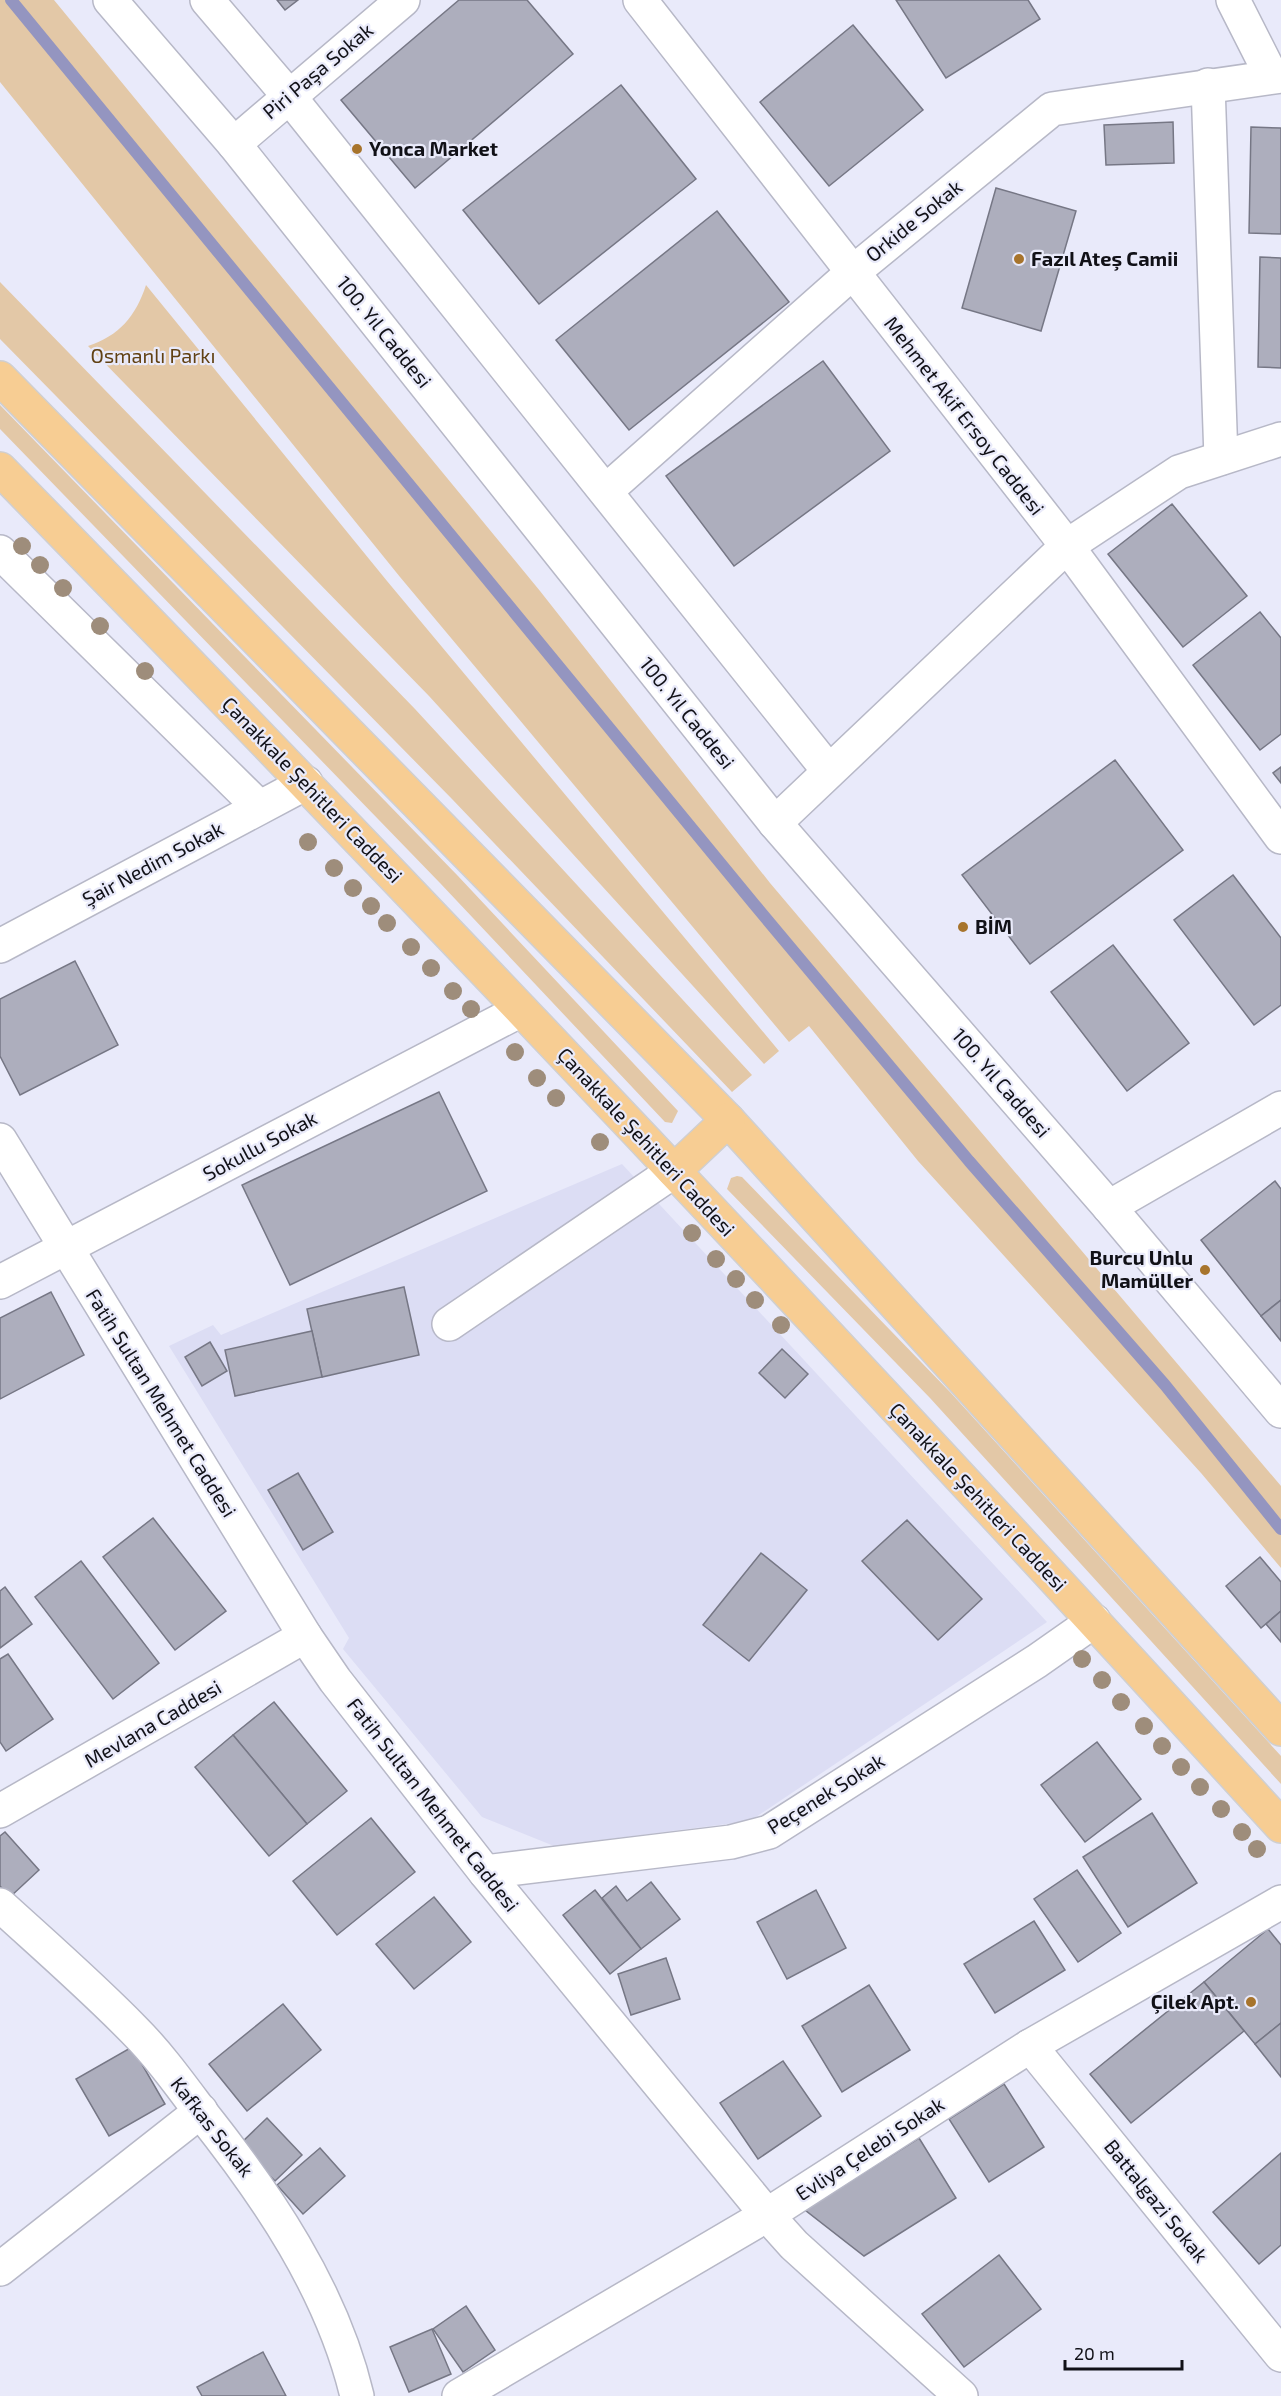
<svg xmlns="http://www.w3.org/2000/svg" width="1281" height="2396" viewBox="0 0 1281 2396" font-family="'Exo 2',sans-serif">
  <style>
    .built { fill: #dcddf4 }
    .green { fill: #e3c8a7 }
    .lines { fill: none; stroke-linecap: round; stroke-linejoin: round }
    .stream { stroke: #9495c0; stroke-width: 12 }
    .building { fill: #adaebd; stroke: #767785; stroke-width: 1.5 }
    .minor-casing { stroke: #b7b8c7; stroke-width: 36 }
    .major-casing { stroke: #cfcfd1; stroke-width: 36 }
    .minor { stroke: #fff; stroke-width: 33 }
    .major { stroke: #f7cd93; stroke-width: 33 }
    .tree { fill: #9e8d7b }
    .poi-dot { fill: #a7742c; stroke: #e9eafa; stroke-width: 2 }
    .labels { text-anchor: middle; stroke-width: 4.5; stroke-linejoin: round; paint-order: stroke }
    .street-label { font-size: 20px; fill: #111117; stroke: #e9eafa }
    .poi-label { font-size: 20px; font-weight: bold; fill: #111117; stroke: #e9eafa; text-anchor: start }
    .park-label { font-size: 20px; fill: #614113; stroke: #e9eafa }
  </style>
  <rect width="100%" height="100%" fill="#e9eafa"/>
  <polygon class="built" points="622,1164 1047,1622 750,1821 554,1846 482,1817 343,1649 349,1638 169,1346 213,1325 221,1335"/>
  <g class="green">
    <polygon points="0,0 54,0 540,591 770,883 1281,1486 1281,1568 1201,1473 918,1161 809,1026 789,1042 400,577 0,82"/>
    <polygon points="0,282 415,709 752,1075 732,1092 452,799 0,339"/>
    <path d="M146,285l241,296 392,470 -15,13 -335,-368 -341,-350c31,-10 48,-30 58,-61z"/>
    <polygon points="0,405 458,876 678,1111 672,1123 665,1122 440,883 0,429"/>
    <polygon points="737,1176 742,1177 951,1393 1281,1756 1281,1784 930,1398 727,1189 731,1178"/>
  </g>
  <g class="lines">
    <polyline class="stream" points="11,0 754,904 969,1161 1165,1385 1281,1529"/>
  </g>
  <g class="building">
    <polygon points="277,0 298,0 285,10"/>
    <polygon points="459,0 527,0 573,54 415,188 341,100"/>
    <polygon points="896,0 1028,0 1040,19 946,78"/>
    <polygon points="853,25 923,110 829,186 760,102"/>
    <polygon points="621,85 696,179 539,304 463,210"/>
    <polygon points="1173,122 1174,163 1106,165 1104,125"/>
    <polygon points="1251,127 1281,128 1281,234 1249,233"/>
    <polygon points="996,188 1076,211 1041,331 962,308"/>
    <polygon points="717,211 789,302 629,430 556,340"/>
    <polygon points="1260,257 1281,258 1281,368 1258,367"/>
    <polygon points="823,361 890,451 734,566 666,476"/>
    <polygon points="1172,504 1247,596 1183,647 1108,554"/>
    <polygon points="1260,612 1281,638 1281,734 1260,750 1193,665"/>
    <polygon points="1115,760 1183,850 1030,964 962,875"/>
    <polygon points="1281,767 1281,783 1273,773"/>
    <polygon points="1233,875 1281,938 1281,1005 1254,1025 1174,920"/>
    <polygon points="1113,945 1189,1043 1127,1091 1051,992"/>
    <polygon points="75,961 118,1045 20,1095 0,1056 0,999"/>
    <polygon points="439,1092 487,1191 290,1285 242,1185"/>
    <polygon points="1275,1181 1281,1189 1281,1300 1261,1316 1201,1240"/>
    <polygon points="404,1287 419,1355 322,1377 307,1309"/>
    <polygon points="51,1292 84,1355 0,1399 0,1318"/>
    <polygon points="1281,1300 1281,1341 1261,1316"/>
    <polygon points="312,1331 322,1377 235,1396 225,1350"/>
    <polygon points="210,1342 227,1371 202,1386 185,1357"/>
    <polygon points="782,1349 808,1374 785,1398 759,1373"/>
    <polygon points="298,1473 333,1532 303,1550 268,1490"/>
    <polygon points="153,1518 226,1611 175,1650 103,1557"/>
    <polygon points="907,1520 982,1599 938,1640 862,1561"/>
    <polygon points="761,1553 807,1590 749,1661 703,1625"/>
    <polygon points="1260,1557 1281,1582 1281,1611 1261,1628 1226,1586"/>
    <polygon points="81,1561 159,1663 113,1699 35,1597"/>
    <polygon points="5,1587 32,1624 0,1648 0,1591"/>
    <polygon points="1281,1611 1281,1642 1266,1624"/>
    <polygon points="8,1654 53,1719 6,1751 0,1742 0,1659"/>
    <polygon points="274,1702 347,1791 307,1824 233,1735"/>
    <polygon points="233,1735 307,1824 269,1856 195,1767"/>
    <polygon points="1097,1742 1141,1799 1085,1842 1041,1785"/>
    <polygon points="1152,1813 1197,1883 1128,1927 1083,1857"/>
    <polygon points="371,1818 415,1872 337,1935 293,1881"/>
    <polygon points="5,1832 39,1870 10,1897 0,1886 0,1836"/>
    <polygon points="1077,1870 1121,1933 1078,1962 1034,1899"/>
    <polygon points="651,1882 680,1919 641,1949 602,1898 616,1886 627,1901"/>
    <polygon points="595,1890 641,1949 610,1974 563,1915"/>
    <polygon points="816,1890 846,1948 787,1979 757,1922"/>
    <polygon points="434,1897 471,1942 414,1989 376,1944"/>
    <polygon points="1034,1921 1065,1970 995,2013 964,1964"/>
    <polygon points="1268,1929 1281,1945 1281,2023 1255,2044 1204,1982"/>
    <polygon points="666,1958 680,1999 631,2015 618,1974"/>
    <polygon points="1204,1982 1244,2031 1131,2123 1090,2074"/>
    <polygon points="869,1985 910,2050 842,2092 802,2026"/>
    <polygon points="283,2004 321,2050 247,2111 209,2064"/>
    <polygon points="1281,2023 1281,2077 1255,2044"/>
    <polygon points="132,2047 165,2104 109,2136 76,2079"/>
    <polygon points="783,2061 821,2116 758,2159 720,2103"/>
    <polygon points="1004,2084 1044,2147 989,2182 949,2119"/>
    <polygon points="267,2118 302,2155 275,2181 239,2145"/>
    <polygon points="919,2138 956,2198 864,2256 805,2210"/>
    <polygon points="320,2148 345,2176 303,2214 277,2185"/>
    <polygon points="1281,2153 1281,2245 1259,2264 1213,2212"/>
    <polygon points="999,2255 1041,2309 964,2367 922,2314"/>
    <polygon points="466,2306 495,2350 463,2372 433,2329"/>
    <polygon points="432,2329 451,2374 409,2392 390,2347"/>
    <polygon points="263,2352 286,2396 202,2396 197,2387"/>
  </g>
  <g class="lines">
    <defs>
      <g id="minor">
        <polyline points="110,0 234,144 775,823 1109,1207 1281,1411"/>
        <polyline points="207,0 288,95 828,770"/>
        <polyline points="640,0 1067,546 1281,837"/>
        <polyline points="1233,0 1271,75"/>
        <polyline points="1208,85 1221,458"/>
        <polyline points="234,144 403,0"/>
        <polyline points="606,491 852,273 1052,109 1281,76"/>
        <polyline points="0,552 259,807"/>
        <polyline points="775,823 1067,546 1179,472 1281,439"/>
        <polyline points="0,946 306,783"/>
        <polyline points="0,1140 305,1636 335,1680 485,1872 767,2215 794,2245 961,2396"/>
        <polyline points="1109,1207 1281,1108"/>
        <polyline points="0,1282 521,1010"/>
        <polyline points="449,1324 674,1171"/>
        <polyline points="0,1811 305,1636"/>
        <polyline points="485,1872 731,1842 769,1832 1037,1661 1094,1621"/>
        <path d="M0,1905c45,41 91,81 134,125 24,24 45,53 66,81 67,84 132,179 157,285"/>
        <polyline points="1030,2046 1281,2355"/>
        <polyline points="0,2269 201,2111"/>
        <polyline points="459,2396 767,2215 1030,2046 1281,1902"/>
      </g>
      <g id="major">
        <polyline points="0,378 728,1120 1281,1729"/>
        <path d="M0,469c435,445 862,897 1281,1357"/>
        <polyline points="674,1171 728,1120"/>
      </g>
    </defs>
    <use href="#minor" class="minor-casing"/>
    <use href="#major" class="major-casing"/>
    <use href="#minor" class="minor"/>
    <use href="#major" class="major"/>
  </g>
  <g class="tree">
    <circle cx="22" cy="546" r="9"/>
    <circle cx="40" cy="565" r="9"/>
    <circle cx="63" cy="588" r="9"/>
    <circle cx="100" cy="626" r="9"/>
    <circle cx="145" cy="671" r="9"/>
    <circle cx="308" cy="842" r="9"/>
    <circle cx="334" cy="868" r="9"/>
    <circle cx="353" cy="888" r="9"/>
    <circle cx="371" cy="906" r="9"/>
    <circle cx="387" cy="923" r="9"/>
    <circle cx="411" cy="947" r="9"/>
    <circle cx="431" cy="968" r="9"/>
    <circle cx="453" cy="991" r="9"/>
    <circle cx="471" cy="1009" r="9"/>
    <circle cx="515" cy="1052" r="9"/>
    <circle cx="537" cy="1078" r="9"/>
    <circle cx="556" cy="1098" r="9"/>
    <circle cx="600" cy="1142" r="9"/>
    <circle cx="692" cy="1233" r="9"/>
    <circle cx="716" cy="1259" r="9"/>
    <circle cx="736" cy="1279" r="9"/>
    <circle cx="755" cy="1300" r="9"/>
    <circle cx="781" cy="1325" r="9"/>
    <circle cx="1082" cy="1659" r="9"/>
    <circle cx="1102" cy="1680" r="9"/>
    <circle cx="1121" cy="1702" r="9"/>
    <circle cx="1144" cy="1726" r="9"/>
    <circle cx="1162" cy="1746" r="9"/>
    <circle cx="1181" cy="1767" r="9"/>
    <circle cx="1200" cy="1787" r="9"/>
    <circle cx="1221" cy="1809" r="9"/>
    <circle cx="1242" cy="1832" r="9"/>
    <circle cx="1257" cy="1849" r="9"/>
  </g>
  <g class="poi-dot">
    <circle cx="357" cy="149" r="6"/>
    <circle cx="1019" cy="259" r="6"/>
    <circle cx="963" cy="927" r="6"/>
    <circle cx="1205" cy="1270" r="6"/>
    <circle cx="1251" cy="2002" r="6"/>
  </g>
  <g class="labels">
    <g class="street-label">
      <text transform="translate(318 71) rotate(-40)" y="7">Piri Paşa Sokak</text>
      <text transform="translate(914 221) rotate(-39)" y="7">Orkide Sokak</text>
      <text transform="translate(384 332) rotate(51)" y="7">100. Yıl Caddesi</text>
      <text transform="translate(964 416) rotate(52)" y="7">Mehmet Akif Ersoy Caddesi</text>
      <text transform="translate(687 713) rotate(51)" y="7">100. Yıl Caddesi</text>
      <text transform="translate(312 790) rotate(46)" y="7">Çanakkale Şehitleri Caddesi</text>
      <text transform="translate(153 864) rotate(-28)" y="7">Şair Nedim Sokak</text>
      <text transform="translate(1001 1083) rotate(49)" y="7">100. Yıl Caddesi</text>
      <text transform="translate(646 1142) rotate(47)" y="7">Çanakkale Şehitleri Caddesi</text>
      <text transform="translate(260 1146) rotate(-28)" y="7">Sokullu Sokak</text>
      <text transform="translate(161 1403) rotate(58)" y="7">Fatih Sultan Mehmet Caddesi</text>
      <text transform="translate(978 1497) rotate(47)" y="7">Çanakkale Şehitleri Caddesi</text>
      <text transform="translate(153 1724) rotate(-30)" y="7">Mevlana Caddesi</text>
      <text transform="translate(826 1794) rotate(-32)" y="7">Peçenek Sokak</text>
      <text transform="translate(433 1805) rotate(52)" y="7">Fatih Sultan Mehmet Caddesi</text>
      <text transform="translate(212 2127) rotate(52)" y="7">Kafkas Sokak</text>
      <text transform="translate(870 2149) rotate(-33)" y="7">Evliya Çelebi Sokak</text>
      <text transform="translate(1156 2201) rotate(51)" y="7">Battalgazi Sokak</text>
    </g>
    <g class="poi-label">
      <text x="369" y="156">Yonca Market</text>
      <text x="1031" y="266">Fazıl Ateş Camii</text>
      <text x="975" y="934">BİM</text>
      <text x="1193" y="1265" text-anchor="end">Burcu Unlu<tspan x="1193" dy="23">Mamüller</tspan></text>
      <text x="1239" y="2009" text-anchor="end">Çilek Apt.</text>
    </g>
    <g class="park-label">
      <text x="153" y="363">Osmanlı Parkı</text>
    </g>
  </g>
  <path d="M1065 2360v9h117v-9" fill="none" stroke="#111117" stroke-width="3"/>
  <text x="1074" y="2360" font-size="18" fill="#111117" stroke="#e9eafa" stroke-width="4.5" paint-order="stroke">20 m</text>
</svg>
